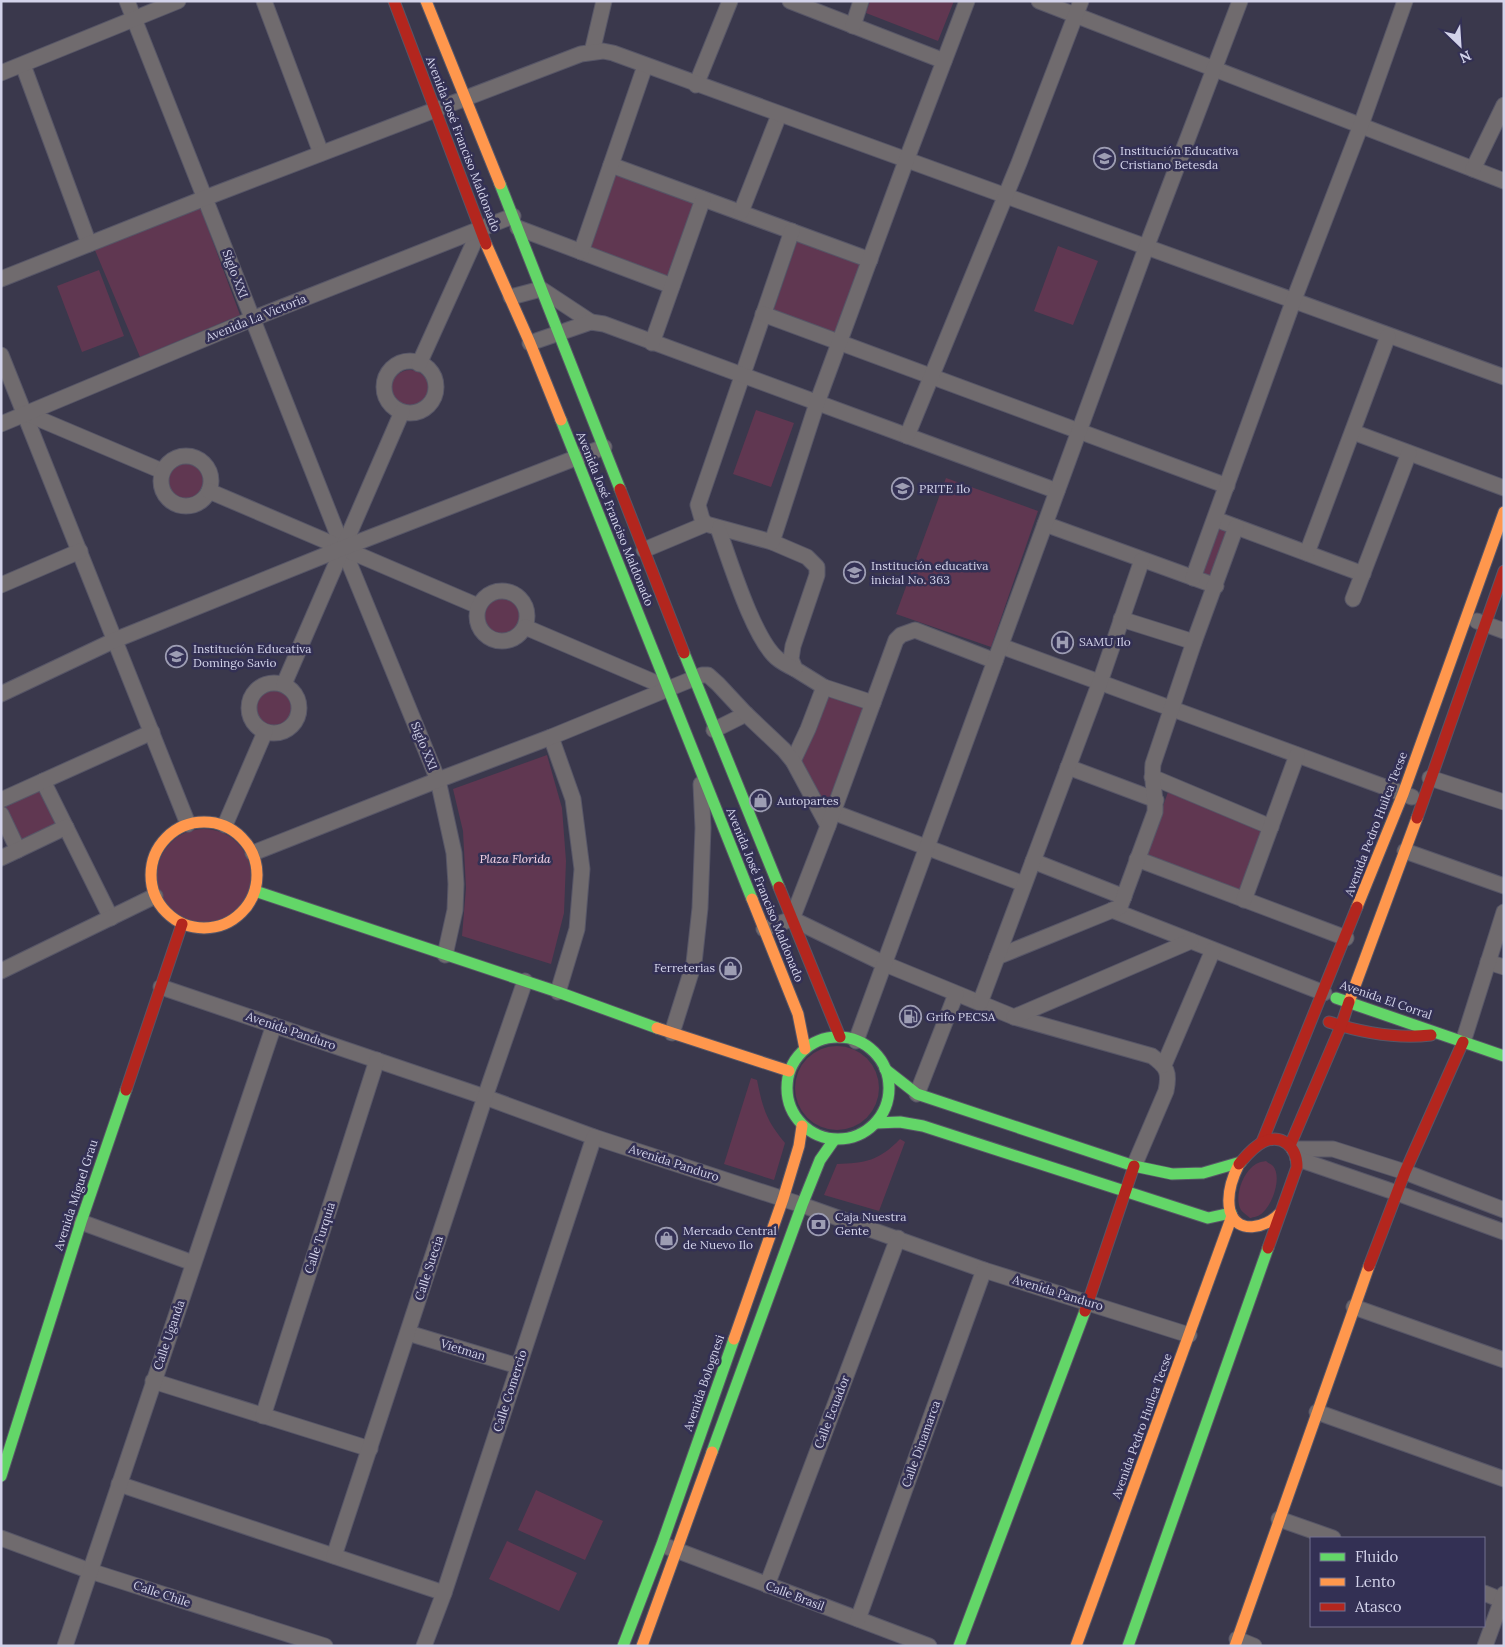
<svg xmlns="http://www.w3.org/2000/svg" width="1505" height="1647" viewBox="0 0 1505 1647" font-family="Lora,serif">
  <style>
    .green { fill: #603751 }
    .lines { fill: none; stroke-linecap: round; stroke-linejoin: round }
    .street-casing { stroke: #575667; stroke-width: 17 }
    .fast-casing { stroke: #575667; stroke-width: 13 }
    .slow-casing { stroke: #575667; stroke-width: 13 }
    .jam-casing { stroke: #575667; stroke-width: 13 }
    .street { stroke: #706b6e; stroke-width: 15 }
    .fast { stroke: #63d668; stroke-width: 11 }
    .slow { stroke: #ff974d; stroke-width: 11 }
    .jam { stroke: #b3261e; stroke-width: 11 }
    .labels { text-anchor: middle; stroke-width: 5; stroke-linejoin: round; paint-order: stroke }
    .street-label { font-size: 12px; fill: #d3d3ea; stroke: #333054 }
    .poi-label { font-size: 12px; fill: #d3d3ea; stroke: #333054; text-anchor: start }
    .park-label { font-size: 12px; font-style: italic; fill: #fcd9eb; stroke: #333054 }
  </style>
  <rect width="100%" height="100%" fill="#3a384c"/>
  <g class="green">
    <polygon points="870,1 954,1 938,41 866,13"/>
    <polygon points="615,171 695,202 667,277 589,248"/>
    <polygon points="200,207 240,315 140,357 94,248"/>
    <polygon points="798,239 863,262 835,335 773,312"/>
    <polygon points="1058,246 1098,261 1073,325 1034,311"/>
    <polygon points="99,270 124,336 82,352 57,286"/>
    <circle cx="410" cy="389" r="19"/>
    <polygon points="756,410 794,423 771,487 733,474"/>
    <circle cx="185" cy="482" r="19"/>
    <polygon points="946,478 1038,511 991,647 896,614"/>
    <polygon points="1222,526 1229,533 1209,578 1202,575 1217,528"/>
    <circle cx="502" cy="616" r="19"/>
    <circle cx="273" cy="709" r="19"/>
    <polygon points="834,695 865,706 830,801 819,807 799,759 827,697"/>
    <polygon points="547,755 562,808 566,861 564,913 551,964 462,936 466,888 463,831 453,789"/>
    <polygon points="40,789 56,825 18,842 2,806"/>
    <polygon points="1168,792 1265,830 1242,892 1145,857"/>
    <circle cx="204" cy="876" r="47"/>
    <circle cx="837" cy="1088" r="42"/>
    <path d="M751,1078l6,2c6,29 9,40 28,63l-11,37 -50,-16z"/>
    <path d="M900,1139l5,3 -26,69 -55,-16 13,-31c28,-1 42,-3 63,-25z"/>
    <path d="M1266,1161c2,2 5,3 7,5 10,12 -2,44 -15,50 0,0 -7,2 -8,2 -3,-3 -7,-5 -9,-8 -7,-12 1,-34 10,-42 5,-5 9,-6 15,-7z"/>
    <polygon points="536,1490 603,1521 585,1560 518,1530"/>
    <polygon points="507,1541 577,1573 559,1611 489,1579"/>
  </g>
  <g class="lines">
    <defs>
      <g id="street">
        <polyline points="127,1 343,548 438,780 454,853 456,884 455,910 445,955"/>
        <polyline points="264,1 321,153"/>
        <polyline points="790,1 944,61"/>
        <polyline points="1039,1 1504,181"/>
        <polyline points="853,26 861,1"/>
        <polyline points="592,52 604,1"/>
        <polyline points="23,65 89,244"/>
        <polyline points="1,73 178,1"/>
        <polyline points="696,85 730,1"/>
        <polyline points="611,165 870,260"/>
        <polyline points="1473,169 1504,105"/>
        <polyline points="741,212 779,115"/>
        <polyline points="518,228 672,286"/>
        <polyline points="792,231 698,505 702,519 706,524 772,542 807,557 817,567 817,575 793,646 791,659 795,669 824,687 873,703"/>
        <polyline points="581,252 645,66"/>
        <polyline points="1,279 205,198 581,54 603,51 613,53 1504,377"/>
        <polyline points="511,297 541,289 591,322"/>
        <polyline points="763,314 1227,486"/>
        <polyline points="530,343 591,322 604,324 1057,491"/>
        <polyline points="652,343 703,199"/>
        <polyline points="1,355 188,824"/>
        <circle cx="410" cy="387" r="26"/>
        <polyline points="419,364 480,229"/>
        <polyline points="25,413 162,471"/>
        <polyline points="1,424 252,319 513,216"/>
        <polyline points="1353,432 1504,488"/>
        <polyline points="907,436 1019,163 1081,1"/>
        <circle cx="186" cy="481" r="25"/>
        <polyline points="209,491 478,606"/>
        <polyline points="1215,519 1363,574"/>
        <polyline points="1045,524 1216,586"/>
        <path d="M718,528c11,30 36,113 60,131 5,4 11,7 17,10"/>
        <polyline points="772,542 817,403 906,161 967,1"/>
        <polyline points="644,550 706,524"/>
        <polyline points="1307,553 1388,336"/>
        <polyline points="1193,578 1293,302 1361,125 1405,1"/>
        <polyline points="1,585 80,551"/>
        <circle cx="502" cy="616" r="25"/>
        <polyline points="1353,599 1409,453"/>
        <polyline points="1121,619 1194,642"/>
        <polyline points="1477,621 1504,631"/>
        <polyline points="525,627 668,688"/>
        <polyline points="1001,646 1412,797"/>
        <circle cx="274" cy="708" r="25"/>
        <polyline points="284,684 402,412"/>
        <polyline points="1,694 115,640 343,548 604,447"/>
        <polyline points="714,730 746,714"/>
        <polyline points="551,737 573,799 582,869 577,929 558,992"/>
        <polyline points="793,761 808,729 824,687"/>
        <polyline points="1068,767 1156,800"/>
        <polyline points="1152,777 1271,827"/>
        <polyline points="1430,778 1504,802"/>
        <polyline points="43,781 111,918"/>
        <polyline points="1,800 152,732"/>
        <polyline points="833,812 1024,884"/>
        <polyline points="1,814 18,850"/>
        <polyline points="225,825 265,732"/>
        <polyline points="1405,851 1504,886"/>
        <polyline points="253,853 438,780 551,737 702,675 708,675 718,684 746,714 784,750 793,761 828,826"/>
        <polyline points="1,858 66,827"/>
        <polyline points="1137,859 1346,938"/>
        <polyline points="1033,861 1124,897"/>
        <polyline points="1244,900 1297,755"/>
        <polyline points="1112,910 1324,993"/>
        <polyline points="792,919 828,826 896,640 901,635 915,630 995,661"/>
        <path d="M764,929l28,-10 93,45 129,53 138,39c15,11 18,16 14,35l-32,75"/>
        <path d="M997,957l123,-50 35,-95c1,-17 -4,-32 -2,-48l41,-122 42,-115"/>
        <polyline points="1488,962 1504,967"/>
        <polyline points="1,971 155,896"/>
        <polyline points="161,987 485,1097 594,1137 802,1205 984,1270 1189,1335"/>
        <polyline points="980,1003 1100,682 1142,560"/>
        <polyline points="1014,1017 1191,941"/>
        <polyline points="672,1033 694,963 700,908 703,828 701,784"/>
        <polyline points="856,1041 1146,248 1240,1"/>
        <polyline points="1463,1042 1504,912"/>
        <polyline points="1164,1065 1213,950"/>
        <polyline points="917,1094 956,994"/>
        <polyline points="1294,1149 1333,1149 1405,1172 1504,1210"/>
        <polyline points="1298,1159 1397,1193 1504,1232"/>
        <polyline points="81,1222 193,1263"/>
        <polyline points="1354,1307 1504,1360"/>
        <polyline points="408,1333 518,1366"/>
        <polyline points="153,1381 370,1449"/>
        <polyline points="1317,1412 1504,1479"/>
        <polyline points="263,1416 377,1060"/>
        <polyline points="119,1484 444,1593"/>
        <polyline points="1279,1519 1333,1538"/>
        <polyline points="1,1538 90,1571 325,1646"/>
        <polyline points="668,1547 929,1646"/>
        <polyline points="334,1556 485,1097 525,981"/>
        <polyline points="767,1585 898,1238"/>
        <polyline points="1484,1593 1504,1601"/>
        <polyline points="858,1619 984,1270"/>
        <polyline points="1237,1639 1254,1646"/>
        <polyline points="65,1646 274,1025"/>
        <polyline points="424,1646 444,1593 594,1137"/>
        <polyline points="1485,1646 1504,1594"/>
      </g>
      <g id="fast">
        <polyline points="500,184 620,489"/>
        <polyline points="561,420 752,899"/>
        <polyline points="684,653 779,887"/>
        <polyline points="255,891 558,992 657,1028"/>
        <polyline points="1336,998 1504,1056"/>
        <circle cx="838" cy="1088" r="51"/>
        <polyline points="885,1069 917,1094 1134,1166 1172,1174 1203,1173 1241,1162"/>
        <polyline points="876,1123 900,1122 923,1126 1208,1218 1231,1213"/>
        <polyline points="712,1452 802,1205 820,1160 834,1140"/>
        <polyline points="1,1476 81,1222 126,1090"/>
        <polyline points="623,1646 662,1544 734,1339"/>
        <polyline points="959,1646 1085,1311"/>
        <polyline points="1128,1646 1268,1248"/>
      </g>
      <g id="slow">
        <polyline points="426,1 500,184"/>
        <polyline points="486,244 530,343 561,420"/>
        <circle cx="204" cy="875" r="53"/>
        <polyline points="752,899 798,1014 805,1049"/>
        <polyline points="1357,907 1403,794 1504,512"/>
        <polyline points="1349,1002 1417,818"/>
        <polyline points="657,1028 789,1071"/>
        <path d="M1239,1164c-7,14 -13,30 -9,47 7,24 36,17 49,3"/>
        <polyline points="734,1339 783,1199 799,1146 802,1126"/>
        <polyline points="642,1646 712,1452"/>
        <polyline points="1076,1646 1232,1216"/>
        <polyline points="1235,1646 1369,1266"/>
      </g>
      <g id="jam">
        <polyline points="394,1 486,244"/>
        <polyline points="620,489 684,653"/>
        <polyline points="1417,818 1504,571"/>
        <polyline points="779,887 840,1037"/>
        <path d="M1329,1022c34,11 67,17 102,13"/>
        <polyline points="126,1090 182,924"/>
        <polyline points="1262,1142 1357,907"/>
        <polyline points="1291,1143 1341,1026 1349,1002"/>
        <path d="M1239,1164c7,-8 14,-17 24,-22 19,-9 34,5 34,25l-29,81"/>
        <polyline points="1369,1266 1405,1172 1463,1042"/>
        <polyline points="1085,1311 1134,1166"/>
      </g>
    </defs>
    <use href="#street" class="street-casing"/>
    <use href="#fast" class="fast-casing"/>
    <use href="#slow" class="slow-casing"/>
    <use href="#jam" class="jam-casing"/>
    <use href="#street" class="street"/>
    <use href="#fast" class="fast"/>
    <use href="#slow" class="slow"/>
    <use href="#jam" class="jam"/>
  </g>
  <defs>
    <symbol id="school-ring" viewBox="-11 -11 22 22"><circle r="9.5" fill="#333054" stroke="#9d9db3" stroke-width="1.5"/><path d="M0-5L7-2L0 1L-7-2ZM-4 1L0 2.5L4 1V4Q0 6-4 4Z" fill="#9d9db3"/></symbol>
    <symbol id="hospital-ring" viewBox="-11 -11 22 22"><circle r="9.5" fill="#333054" stroke="#9d9db3" stroke-width="1.5"/><path d="M-5-5h3v3.5h4V-5h3V5h-3V1.5h-4V5h-3Z" fill="#9d9db3"/></symbol>
    <symbol id="shop-ring" viewBox="-11 -11 22 22"><circle r="9.5" fill="#333054" stroke="#9d9db3" stroke-width="1.5"/><path d="M-5-2.5h2.3a2.7 3.5 0 0 1 5.4 0H5L5.5 6h-11ZM-1.5-2.5h3a1.5 2.3 0 0 0-3 0Z" fill="#9d9db3"/></symbol>
    <symbol id="fuel-ring" viewBox="-11 -11 22 22"><circle r="9.5" fill="#333054" stroke="#9d9db3" stroke-width="1.5"/><path d="M-5.5-6h7V0h2V4h1.3V-2.5L3-4.5l.8-.8L6-3V5H2.5V1h-1V6h-7ZM-4.2-4.7v3.2H.2V-4.7Z" fill="#9d9db3"/></symbol>
    <symbol id="bank-ring" viewBox="-11 -11 22 22"><circle r="9.5" fill="#333054" stroke="#9d9db3" stroke-width="1.5"/><path d="M-6-4H6V4H-6ZM0-2.3a2.3 2.3 0 1 0 0 4.6a2.3 2.3 0 1 0 0-4.6Z" fill="#9d9db3"/></symbol>
  </defs>
  <g fill-rule="evenodd">
    <use href="#school-ring" x="1092" y="146" width="25" height="25"/>
    <use href="#school-ring" x="890" y="476" width="25" height="25"/>
    <use href="#school-ring" x="842" y="560" width="25" height="25"/>
    <use href="#hospital-ring" x="1050" y="630" width="25" height="25"/>
    <use href="#school-ring" x="164" y="644" width="25" height="25"/>
    <use href="#shop-ring" x="748" y="788" width="25" height="25"/>
    <use href="#shop-ring" x="718" y="956" width="25" height="25"/>
    <use href="#fuel-ring" x="898" y="1004" width="25" height="25"/>
    <use href="#bank-ring" x="806" y="1212" width="25" height="25"/>
    <use href="#shop-ring" x="654" y="1226" width="25" height="25"/>
  </g>
  <g class="labels">
    <g class="street-label">
      <text transform="translate(463 144) rotate(69)" y="4">Avenida José Franciso Maldonado</text>
      <text transform="translate(235 274) rotate(69)" y="4">Siglo XXI</text>
      <text transform="translate(256 318) rotate(-22)" y="4">Avenida La Victoria</text>
      <text transform="translate(615 519) rotate(68)" y="4">Avenida José Franciso Maldonado</text>
      <text transform="translate(424 746) rotate(68)" y="4">Siglo XXI</text>
      <text transform="translate(1376 824) rotate(-69)" y="4">Avenida Pedro Huilca Tecse</text>
      <text transform="translate(765 895) rotate(68)" y="4">Avenida José Franciso Maldonado</text>
      <text transform="translate(1386 1000) rotate(19)" y="4">Avenida El Corral</text>
      <text transform="translate(291 1031) rotate(19)" y="4">Avenida Panduro</text>
      <text transform="translate(674 1163) rotate(18)" y="4">Avenida Panduro</text>
      <text transform="translate(76 1195) rotate(-72)" y="4">Avenida Miguel Grau</text>
      <text transform="translate(320 1238) rotate(-72)" y="4">Calle Turquia</text>
      <text transform="translate(429 1268) rotate(-72)" y="4">Calle Suecia</text>
      <text transform="translate(1058 1293) rotate(17)" y="4">Avenida Panduro</text>
      <text transform="translate(169 1335) rotate(-71)" y="4">Calle Uganda</text>
      <text transform="translate(463 1350) rotate(17)" y="4">Vietman</text>
      <text transform="translate(704 1383) rotate(-71)" y="4">Avenida Bolognesi</text>
      <text transform="translate(510 1391) rotate(-72)" y="4">Calle Comercio</text>
      <text transform="translate(832 1412) rotate(-69)" y="4">Calle Ecuador</text>
      <text transform="translate(1142 1426) rotate(-70)" y="4">Avenida Pedro Huilca Tecse</text>
      <text transform="translate(921 1444) rotate(-70)" y="4">Calle Dinamarca</text>
      <text transform="translate(162 1594) rotate(18)" y="4">Calle Chile</text>
      <text transform="translate(795 1596) rotate(21)" y="4">Calle Brasil</text>
    </g>
    <g class="poi-label">
      <text x="1120" y="155">Institución Educativa<tspan x="1120" dy="14">Cristiano Betesda</tspan></text>
      <text x="919" y="493">PRITE Ilo</text>
      <text x="871" y="570">Institución educativa<tspan x="871" dy="14">inicial No. 363</tspan></text>
      <text x="1079" y="646">SAMU Ilo</text>
      <text x="193" y="653">Institución Educativa<tspan x="193" dy="14">Domingo Savio</tspan></text>
      <text x="777" y="805">Autopartes</text>
      <text x="715" y="972" text-anchor="end">Ferreterias</text>
      <text x="926" y="1021">Grifo PECSA</text>
      <text x="835" y="1221">Caja Nuestra<tspan x="835" dy="14">Gente</tspan></text>
      <text x="683" y="1235">Mercado Central<tspan x="683" dy="14">de Nuevo Ilo</tspan></text>
    </g>
    <g class="park-label">
      <text x="515" y="863">Plaza Florida</text>
    </g>
  </g>
  <rect width="1505" height="1647" fill="none" stroke="#d3d3ea" stroke-width="5"/>
  <rect x="1310" y="1537" width="175" height="90" fill="#333054" stroke="#737190"/>
  <rect x="1320" y="1553" width="25" height="8" fill="#63d668" stroke="#737190"/>
  <text x="1355" y="1562" font-size="15" fill="#d3d3ea">Fluido</text>
  <rect x="1320" y="1578" width="25" height="8" fill="#ff974d" stroke="#737190"/>
  <text x="1355" y="1587" font-size="15" fill="#d3d3ea">Lento</text>
  <rect x="1320" y="1603" width="25" height="8" fill="#b3261e" stroke="#737190"/>
  <text x="1355" y="1612" font-size="15" fill="#d3d3ea">Atasco</text>
  <g transform="translate(1460 45) rotate(155)" stroke="#333054" stroke-width="4" paint-order="stroke">
  <path d="M0-4L9 19L0 12L-9 19Z" fill="#d3d3ea"/>
  <text y="-8" font-size="14" font-weight="bold" text-anchor="middle" fill="#d3d3ea">N</text>
  </g>
</svg>
